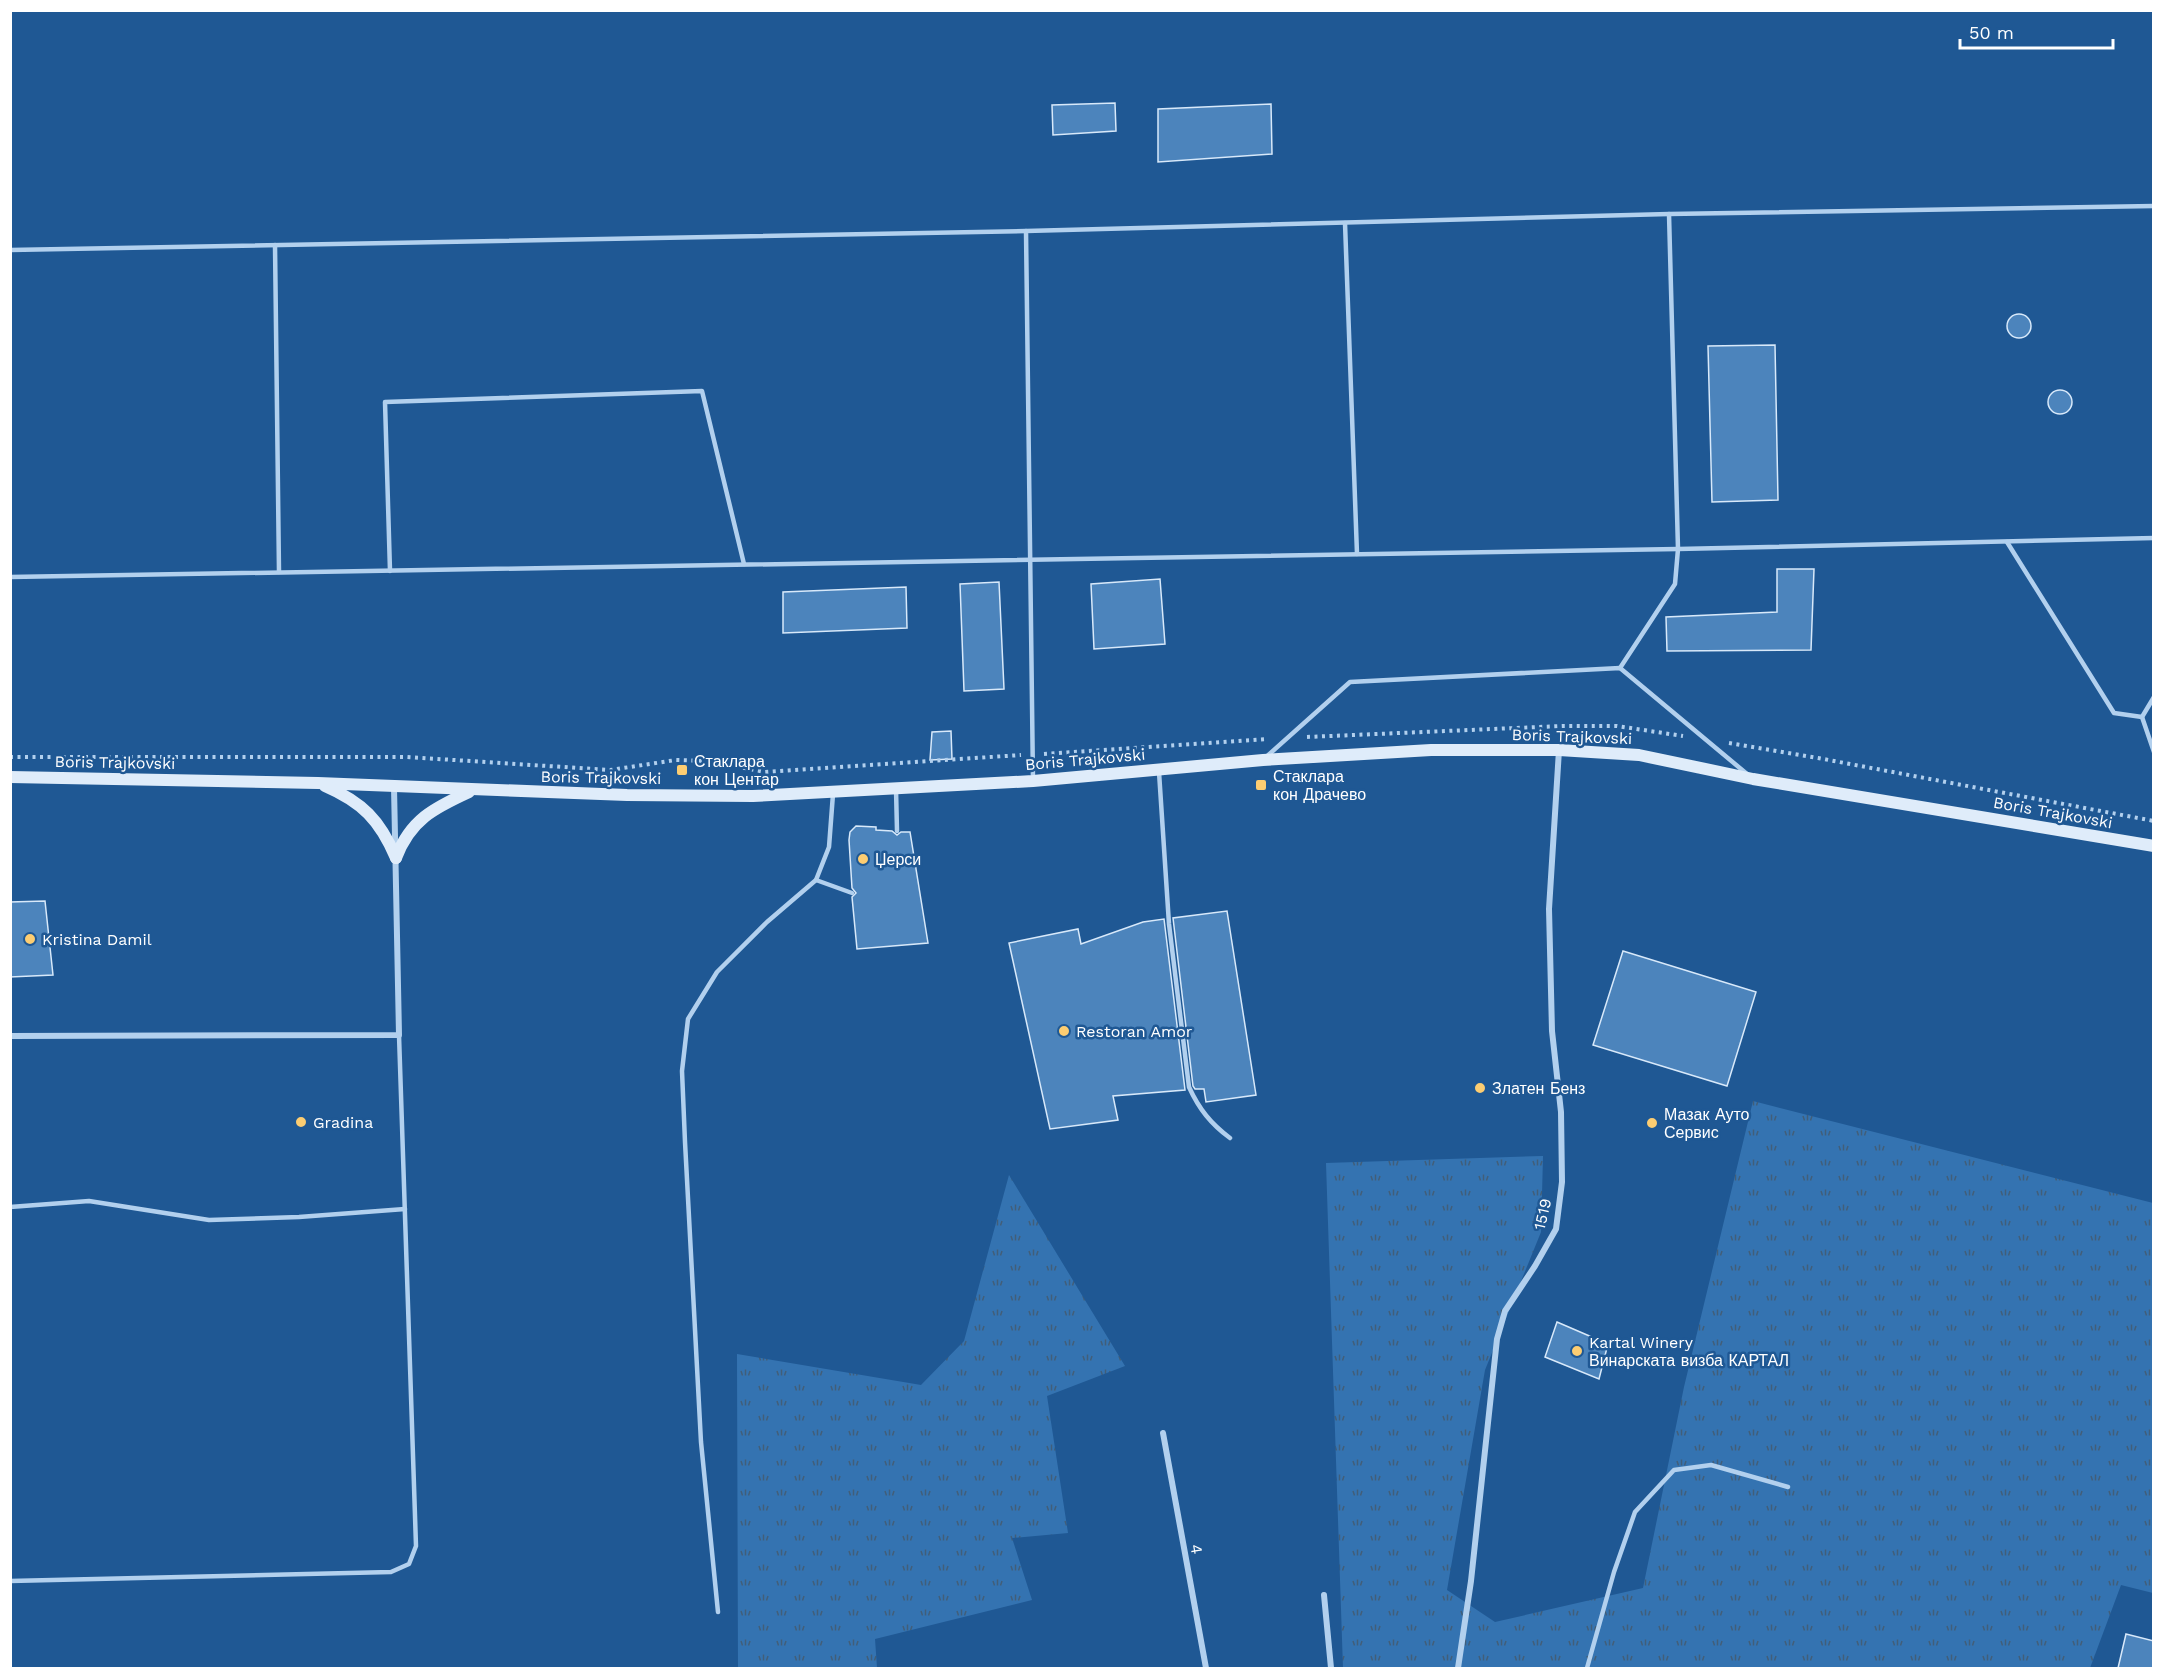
<svg xmlns="http://www.w3.org/2000/svg" width="2164" height="1679" viewBox="0 0 2164 1679" font-family="'Work Sans',sans-serif">
  <style>
    .grass { fill: url(#grass-tufts) }
    .building { fill: #4c84bc; stroke: #d8e9fa; stroke-width: 1.5 }
    .lines { fill: none; stroke-linecap: round; stroke-linejoin: round }
    .path { stroke: #b2d0ee; stroke-width: 4; stroke-dasharray: 3 4.5; stroke-linecap: butt }
    .service { stroke: #b2d0ee; stroke-width: 4.5 }
    .minor { stroke: #b2d0ee; stroke-width: 6 }
    .secondary { stroke: #dfecfa; stroke-width: 12 }
    .poi-dot { fill: #fccd72; stroke: #1f5894; stroke-width: 2 }
    .labels { text-anchor: middle; stroke-width: 5; stroke-linejoin: round; paint-order: stroke }
    .street-label { font-size: 16px; fill: #fff; stroke: #1f5894 }
    .poi-label { font-size: 16px; fill: #fff; stroke: #1f5894; text-anchor: start }
  </style>
  <defs>
    <pattern id="grass-tufts" width="24" height="20" patternUnits="userSpaceOnUse" patternTransform="scale(1.5)"><rect width="24" height="20" fill="#3473b1"/><path d="M3 7l-1-3M5 7V3M7 7l1-3M15 17l-1-3M17 17v-4M19 17l1-3" fill="none" stroke="#415e79"/></pattern>
  </defs>
  <rect width="100%" height="100%" fill="#1f5894"/>
  <g class="grass">
    <polygon points="1753,1101 2153,1203 2153,1593 2121,1585 2090,1668 1343,1668 1326,1163 1543,1156 1541,1232 1485,1370 1447,1590 1495,1622 1643,1588 1684,1387"/>
    <polygon points="1009,1175 1125,1366 1047,1396 1068,1533 1012,1538 1032,1600 875,1639 877,1668 738,1668 737,1354 921,1385 964,1341"/>
  </g>
  <g class="building">
    <polygon points="1115,103 1116,131 1053,135 1052,105"/>
    <polygon points="1271,104 1272,154 1158,162 1158,109"/>
    <circle cx="2019" cy="326" r="12"/>
    <polygon points="1775,345 1778,500 1712,502 1708,346"/>
    <circle cx="2060" cy="402" r="12"/>
    <polygon points="1777,569 1814,569 1811,650 1667,651 1666,617 1777,612"/>
    <polygon points="1160,579 1165,644 1094,649 1091,584"/>
    <polygon points="999,582 1004,689 964,691 960,584"/>
    <polygon points="906,587 907,628 783,633 783,592"/>
    <polygon points="951,731 952,759 930,760 932,732"/>
    <polygon points="856,826 876,827 876,830 892,831 897,835 901,832 910,832 928,943 857,949 852,897 856,893 852,888 849,840 850,832"/>
    <polygon points="45,901 53,975 10,977 10,902"/>
    <polygon points="1227,911 1256,1095 1206,1102 1204,1089 1195,1089 1193,1086 1173,918"/>
    <polygon points="1164,919 1185,1090 1113,1096 1118,1120 1050,1129 1009,943 1078,929 1081,944 1143,922"/>
    <polygon points="1623,951 1756,992 1727,1086 1593,1045"/>
    <polygon points="1557,1322 1608,1344 1599,1379 1545,1357"/>
    <polygon points="2126,1634 2154,1641 2154,1668 2118,1668"/>
  </g>
  <g class="lines">
    <g class="path">
      <polyline points="1307,737 1562,726 1617,726 1683,736"/>
      <polyline points="1729,743 1818,758 2154,821"/>
      <polyline points="1044,754 1267,739"/>
      <polyline points="10,757 407,757 610,770 676,760 708,761 765,772 1021,755"/>
    </g>
    <g class="service">
      <polyline points="1345,223 1357,554"/>
      <polyline points="275,245 279,572"/>
      <polyline points="10,250 1026,231"/>
      <polyline points="2007,542 2114,713 2142,717 2154,697"/>
      <polyline points="390,571 385,402 702,391 744,564"/>
      <polyline points="10,577 1678,549 2154,538"/>
      <polyline points="1620,668 1675,584 1678,549 1669,214"/>
      <polyline points="2142,717 2154,752"/>
      <polyline points="1265,758 1350,682 1620,668 1747,774"/>
      <path d="M1159,772l10,152 20,163c10,22 22,37 41,51"/>
      <polyline points="1033,781 1026,231 1669,214 2154,206"/>
      <polyline points="896,789 897,831"/>
      <polyline points="816,880 852,893"/>
      <polyline points="10,1207 89,1201 209,1220 299,1217 405,1209"/>
      <polyline points="10,1581 391,1572 409,1564 416,1546 399,1035"/>
      <polyline points="718,1612 701,1442 685,1142 682,1071 688,1019 717,972 767,922 816,880 829,847 833,794"/>
      <polyline points="1587,1668 1614,1572 1635,1512 1674,1470 1711,1465 1788,1487"/>
    </g>
    <g class="minor">
      <polyline points="10,1036 399,1035 394,787"/>
      <polyline points="1163,1433 1206,1668"/>
      <polyline points="1324,1595 1331,1668"/>
      <polyline points="1458,1668 1471,1581 1497,1339 1505,1311 1535,1266 1556,1229 1562,1182 1561,1112 1552,1031 1549,909 1559,750"/>
    </g>
    <g class="secondary">
      <polyline points="10,777 318,783 627,795 753,796 1033,781 1263,760 1431,750 1559,750 1639,755 1753,779 2154,846"/>
      <path d="M325,786c37,16 55,34 71,72"/>
      <path d="M396,858c14,-38 38,-50 73,-66"/>
    </g>
  </g>
  <g class="poi-dot">
    <rect x="676" y="764" width="12" height="12" rx="3"/>
    <rect x="1255" y="779" width="12" height="12" rx="3"/>
    <circle cx="863" cy="859" r="6"/>
    <circle cx="30" cy="939" r="6"/>
    <circle cx="1064" cy="1031" r="6"/>
    <circle cx="1480" cy="1088" r="6"/>
    <circle cx="301" cy="1122" r="6"/>
    <circle cx="1652" cy="1123" r="6"/>
    <circle cx="1577" cy="1351" r="6"/>
  </g>
  <g class="labels">
    <g class="street-label">
      <text transform="translate(1572 736) rotate(2)" y="6">Boris Trajkovski</text>
      <text transform="translate(1085 759) rotate(-5)" y="6">Boris Trajkovski</text>
      <text transform="translate(115 762) rotate(1)" y="6">Boris Trajkovski</text>
      <text transform="translate(601 777) rotate(1)" y="6">Boris Trajkovski</text>
      <text transform="translate(2053 812) rotate(10)" y="6">Boris Trajkovski</text>
      <text transform="translate(1542 1214) rotate(-77)" y="6">1519</text>
      <text transform="translate(1197 1549) rotate(80)" y="6">4</text>
    </g>
    <g class="poi-label">
      <text x="694" y="767">Стаклара<tspan x="694" dy="18">кон Центар</tspan></text>
      <text x="1273" y="782">Стаклара<tspan x="1273" dy="18">кон Драчево</tspan></text>
      <text x="875" y="865">Џерси</text>
      <text x="42" y="945">Kristina Damil</text>
      <text x="1076" y="1037">Restoran Amor</text>
      <text x="1492" y="1094">Златен Бенз</text>
      <text x="1664" y="1120">Мазак Ауто<tspan x="1664" dy="18">Сервис</tspan></text>
      <text x="313" y="1128">Gradina</text>
      <text x="1589" y="1348">Kartal Winery<tspan x="1589" dy="18">Винарската визба КАРТАЛ</tspan></text>
    </g>
  </g>
  <rect width="2164" height="1679" fill="none" stroke="#ffffff" stroke-width="24"/>
  <path d="M1960 39v9h153v-9" fill="none" stroke="#ffffff" stroke-width="3"/>
  <text x="1969" y="39" font-size="18" fill="#ffffff" stroke="#1f5894" stroke-width="4.5" paint-order="stroke">50 m</text>
</svg>
